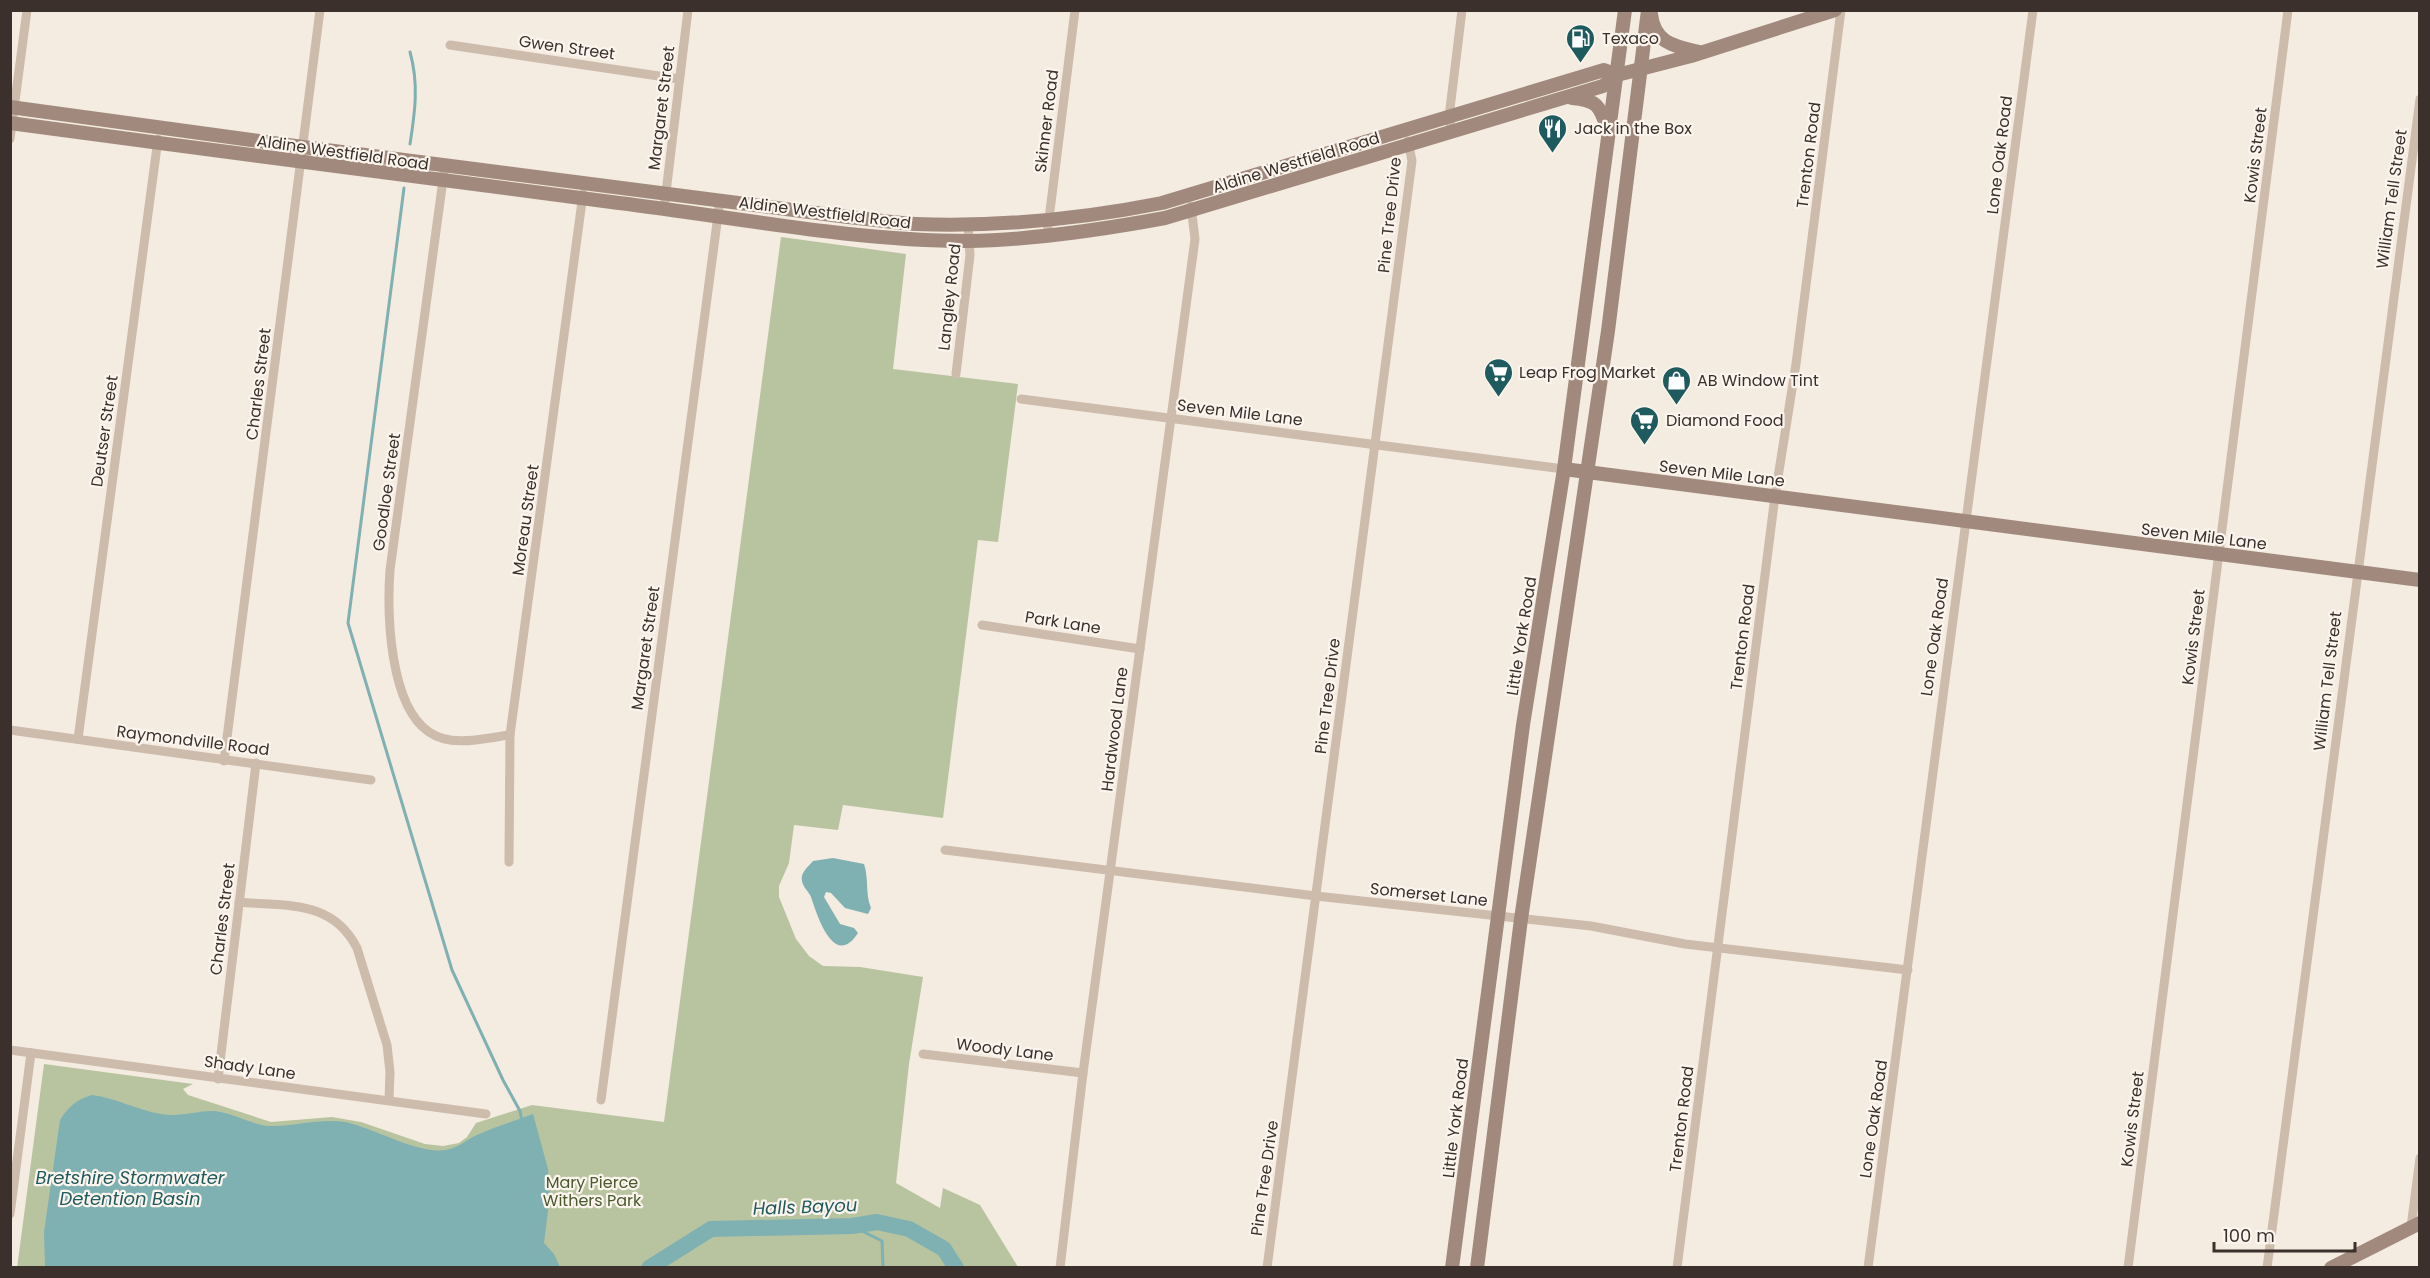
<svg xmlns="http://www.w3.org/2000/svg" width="2430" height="1278" viewBox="0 0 2430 1278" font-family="Poppins,sans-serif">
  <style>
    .green { fill: #b8c4a0 }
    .water { fill: #7fb0b2 }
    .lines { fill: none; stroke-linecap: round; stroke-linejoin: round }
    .stream { stroke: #7fb0b2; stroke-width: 3 }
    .river { stroke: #7fb0b2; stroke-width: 16 }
    .street { stroke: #cdbbac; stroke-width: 9 }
    .secondary { stroke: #a18a7d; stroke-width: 14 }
    .labels { text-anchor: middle; stroke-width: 4.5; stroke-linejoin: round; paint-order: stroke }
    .poi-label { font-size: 16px; fill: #3b302b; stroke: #fbf5ee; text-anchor: start }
    .street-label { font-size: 16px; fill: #3b302b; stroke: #fbf5ee }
    .park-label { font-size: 16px; fill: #4a5a2e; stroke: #fbf5ee }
    .water-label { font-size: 18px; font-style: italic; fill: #1f5a5e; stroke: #fbf5ee }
  </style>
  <rect width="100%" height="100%" fill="#f4ebe1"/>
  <polygon class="green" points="781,237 906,254 893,369 1018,384 998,542 978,540 943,818 843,805 838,830 794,825 789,863 779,886 779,897 796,939 809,956 823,966 860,967 923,977 909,1064 896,1183 940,1208 943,1188 980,1205 1018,1267 17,1268 44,1064 193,1084 183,1089 188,1095 271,1122 332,1117 361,1122 425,1144 443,1146 459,1143 467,1137 476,1123 532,1105 664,1122"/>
  <g class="water">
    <path d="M833,858l31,6c5,15 1,29 7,44l-3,6 -23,-6 -14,-15 -5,-1 -2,5 16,27 14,4 4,5c-24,37 -41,-18 -47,-36 -2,-5 -8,-10 -9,-16 -2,-8 6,-14 11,-20z"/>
    <path d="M92,1095c24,3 45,15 69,19 21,4 44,-6 59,-2 18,3 34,14 52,14 24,0 49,-8 73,-4 29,6 72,32 100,28 14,-2 20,-10 32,-15 18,-8 38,-14 56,-21l15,55 2,26 -6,48 10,11 6,13h-515l-1,-35 16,-112c8,-13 17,-21 32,-25z"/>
  </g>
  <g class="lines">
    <g class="stream">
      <path d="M410,52c9,32 5,60 0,92"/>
      <polyline points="404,188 348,623 452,970 503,1080 520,1111 522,1121"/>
      <polyline points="852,1226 882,1241 883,1268"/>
    </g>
    <polyline class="river" points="649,1268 711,1229 852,1226 877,1222 909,1229 944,1249 956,1268"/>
    <g class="street">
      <polyline points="450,45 679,79"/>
      <polyline points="1452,132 1449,117 1462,10"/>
      <polyline points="10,139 27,10"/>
      <path d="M445,165l-55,405c-3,43 -1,135 39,162 23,16 56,6 81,3"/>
      <polyline points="664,209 688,10"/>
      <polyline points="1047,235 1075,10"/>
      <polyline points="956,374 970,255 968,224"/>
      <polyline points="1021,399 1564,469"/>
      <polyline points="982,625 1140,649"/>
      <polyline points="10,730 371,780"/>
      <polyline points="78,739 158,139"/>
      <polyline points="224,761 320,10"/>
      <polyline points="945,850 1316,896 1591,926 1685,944 1908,970"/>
      <polyline points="509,862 510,735 583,194"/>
      <path d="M239,902c48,5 93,-3 118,46l30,97 3,27 -1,28"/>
      <polyline points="10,1050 486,1114"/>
      <polyline points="923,1054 1083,1073"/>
      <polyline points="218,1079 256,763"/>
      <polyline points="601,1100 720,200"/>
      <polyline points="10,1214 31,1053"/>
      <polyline points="2411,1227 2420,1158"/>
      <polyline points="1060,1268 1083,1073 1195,239 1191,206"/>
      <polyline points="1267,1268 1412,161 1408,141"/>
      <polyline points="1677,1268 1775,496 1796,364 1841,10"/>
      <polyline points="1868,1268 2033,10"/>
      <polyline points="2128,1268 2288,10"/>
      <polyline points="2267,1268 2420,99"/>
    </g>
    <g class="secondary">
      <path d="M1651,14c3,29 23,32 48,38"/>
      <path d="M1572,98c24,2 28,7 35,30"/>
      <path d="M10,107l293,40 545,70c23,2 46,6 68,7 82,3 165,-5 246,-21l442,-133 13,5"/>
      <path d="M10,123c203,27 406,55 609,80 116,14 232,38 349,38 66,-1 132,-11 197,-23l438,-132 14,-11 74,-19 144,-46"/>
      <polyline points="1564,469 2420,580"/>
      <polyline points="1452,1268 1523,725 1564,469 1625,10"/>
      <polyline points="1477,1268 1521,919 1608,331 1648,10"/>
      <polyline points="2331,1268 2420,1223"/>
    </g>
  </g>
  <defs>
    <symbol id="fuel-pin" viewBox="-11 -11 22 30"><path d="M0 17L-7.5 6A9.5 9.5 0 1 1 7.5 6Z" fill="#1f5a5e" stroke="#fbf5ee"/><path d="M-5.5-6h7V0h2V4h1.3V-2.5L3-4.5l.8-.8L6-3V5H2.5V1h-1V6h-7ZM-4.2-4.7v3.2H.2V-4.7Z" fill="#fff"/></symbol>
    <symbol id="restaurant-pin" viewBox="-11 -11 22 30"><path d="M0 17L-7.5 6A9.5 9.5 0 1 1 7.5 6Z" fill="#1f5a5e" stroke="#fbf5ee"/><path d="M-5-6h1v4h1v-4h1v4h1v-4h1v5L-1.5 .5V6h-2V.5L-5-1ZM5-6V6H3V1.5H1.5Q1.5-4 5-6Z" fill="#fff"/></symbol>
    <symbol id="supermarket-pin" viewBox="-11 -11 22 30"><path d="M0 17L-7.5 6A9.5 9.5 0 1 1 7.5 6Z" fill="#1f5a5e" stroke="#fbf5ee"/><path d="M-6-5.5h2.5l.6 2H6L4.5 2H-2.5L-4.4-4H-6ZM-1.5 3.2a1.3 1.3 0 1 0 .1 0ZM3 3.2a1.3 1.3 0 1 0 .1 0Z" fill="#fff"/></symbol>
    <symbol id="shop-pin" viewBox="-11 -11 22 30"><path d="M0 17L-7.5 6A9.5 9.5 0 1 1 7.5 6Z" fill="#1f5a5e" stroke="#fbf5ee"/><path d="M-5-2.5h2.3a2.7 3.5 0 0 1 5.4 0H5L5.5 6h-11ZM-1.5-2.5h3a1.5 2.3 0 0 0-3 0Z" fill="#fff"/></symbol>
  </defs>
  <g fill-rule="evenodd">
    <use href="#fuel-pin" x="1564" y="22" width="33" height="45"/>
    <use href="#restaurant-pin" x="1536" y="112" width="33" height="45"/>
    <use href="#supermarket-pin" x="1482" y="356" width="33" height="45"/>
    <use href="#shop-pin" x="1660" y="364" width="33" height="45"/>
    <use href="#supermarket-pin" x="1628" y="404" width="33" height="45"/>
  </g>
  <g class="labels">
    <g class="poi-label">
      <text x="1602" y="44">Texaco</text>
      <text x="1574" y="134">Jack in the Box</text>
      <text x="1519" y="378">Leap Frog Market</text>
      <text x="1697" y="386">AB Window Tint</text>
      <text x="1666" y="426">Diamond Food</text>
    </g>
    <g class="street-label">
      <text transform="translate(567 47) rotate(8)" y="6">Gwen Street</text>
      <text transform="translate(661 108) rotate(-83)" y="6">Margaret Street</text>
      <text transform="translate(1046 121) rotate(-83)" y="6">Skinner Road</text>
      <text transform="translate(343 152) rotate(8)" y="6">Aldine Westfield Road</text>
      <text transform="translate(1808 155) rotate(-83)" y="6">Trenton Road</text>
      <text transform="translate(1999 155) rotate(-83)" y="6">Lone Oak Road</text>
      <text transform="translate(2255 155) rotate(-83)" y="6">Kowis Street</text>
      <text transform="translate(1296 162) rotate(-17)" y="6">Aldine Westfield Road</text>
      <text transform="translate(2391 199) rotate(-82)" y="6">William Tell Street</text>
      <text transform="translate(825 212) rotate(7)" y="6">Aldine Westfield Road</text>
      <text transform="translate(1389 215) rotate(-84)" y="6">Pine Tree Drive</text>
      <text transform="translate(949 297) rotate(-84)" y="6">Langley Road</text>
      <text transform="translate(258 384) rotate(-83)" y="6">Charles Street</text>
      <text transform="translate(1240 412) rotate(7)" y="6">Seven Mile Lane</text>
      <text transform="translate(104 431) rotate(-82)" y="6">Deutser Street</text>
      <text transform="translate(1722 473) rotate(7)" y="6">Seven Mile Lane</text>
      <text transform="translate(386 492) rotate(-82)" y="6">Goodloe Street</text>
      <text transform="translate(525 520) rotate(-82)" y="6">Moreau Street</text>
      <text transform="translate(2204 536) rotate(7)" y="6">Seven Mile Lane</text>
      <text transform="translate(1063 622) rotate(9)" y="6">Park Lane</text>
      <text transform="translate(1521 636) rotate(-81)" y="6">Little York Road</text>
      <text transform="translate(1742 637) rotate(-83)" y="6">Trenton Road</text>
      <text transform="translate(1934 637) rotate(-82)" y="6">Lone Oak Road</text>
      <text transform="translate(2193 637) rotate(-83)" y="6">Kowis Street</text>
      <text transform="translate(645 648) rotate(-82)" y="6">Margaret Street</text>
      <text transform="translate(2327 681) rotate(-83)" y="6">William Tell Street</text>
      <text transform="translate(1327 696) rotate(-83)" y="6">Pine Tree Drive</text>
      <text transform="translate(1114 729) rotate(-83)" y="6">Hardwood Lane</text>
      <text transform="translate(193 740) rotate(7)" y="6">Raymondville Road</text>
      <text transform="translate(1429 894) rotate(6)" y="6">Somerset Lane</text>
      <text transform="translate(222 919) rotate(-83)" y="6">Charles Street</text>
      <text transform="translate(1005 1049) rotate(7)" y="6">Woody Lane</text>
      <text transform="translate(250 1067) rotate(8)" y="6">Shady Lane</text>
      <text transform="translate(1455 1118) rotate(-83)" y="6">Little York Road</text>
      <text transform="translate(1681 1119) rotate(-83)" y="6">Trenton Road</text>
      <text transform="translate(1873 1119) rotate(-82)" y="6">Lone Oak Road</text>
      <text transform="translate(2132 1119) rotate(-83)" y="6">Kowis Street</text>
      <text transform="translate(1264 1178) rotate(-82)" y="6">Pine Tree Drive</text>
    </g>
    <g class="park-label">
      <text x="592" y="1188">Mary Pierce<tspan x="592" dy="18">Withers Park</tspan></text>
    </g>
    <g class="water-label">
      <text x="130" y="1184">Bretshire Stormwater<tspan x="130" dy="21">Detention Basin</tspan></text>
      <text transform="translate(805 1207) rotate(-2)" y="6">Halls Bayou</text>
    </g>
  </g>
  <rect width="2430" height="1278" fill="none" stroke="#3b302b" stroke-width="24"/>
  <path d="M2214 1242v9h141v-9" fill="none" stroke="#3b302b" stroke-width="3"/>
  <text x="2223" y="1242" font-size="18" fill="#3b302b" stroke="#fbf5ee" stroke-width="4.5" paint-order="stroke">100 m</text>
</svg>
